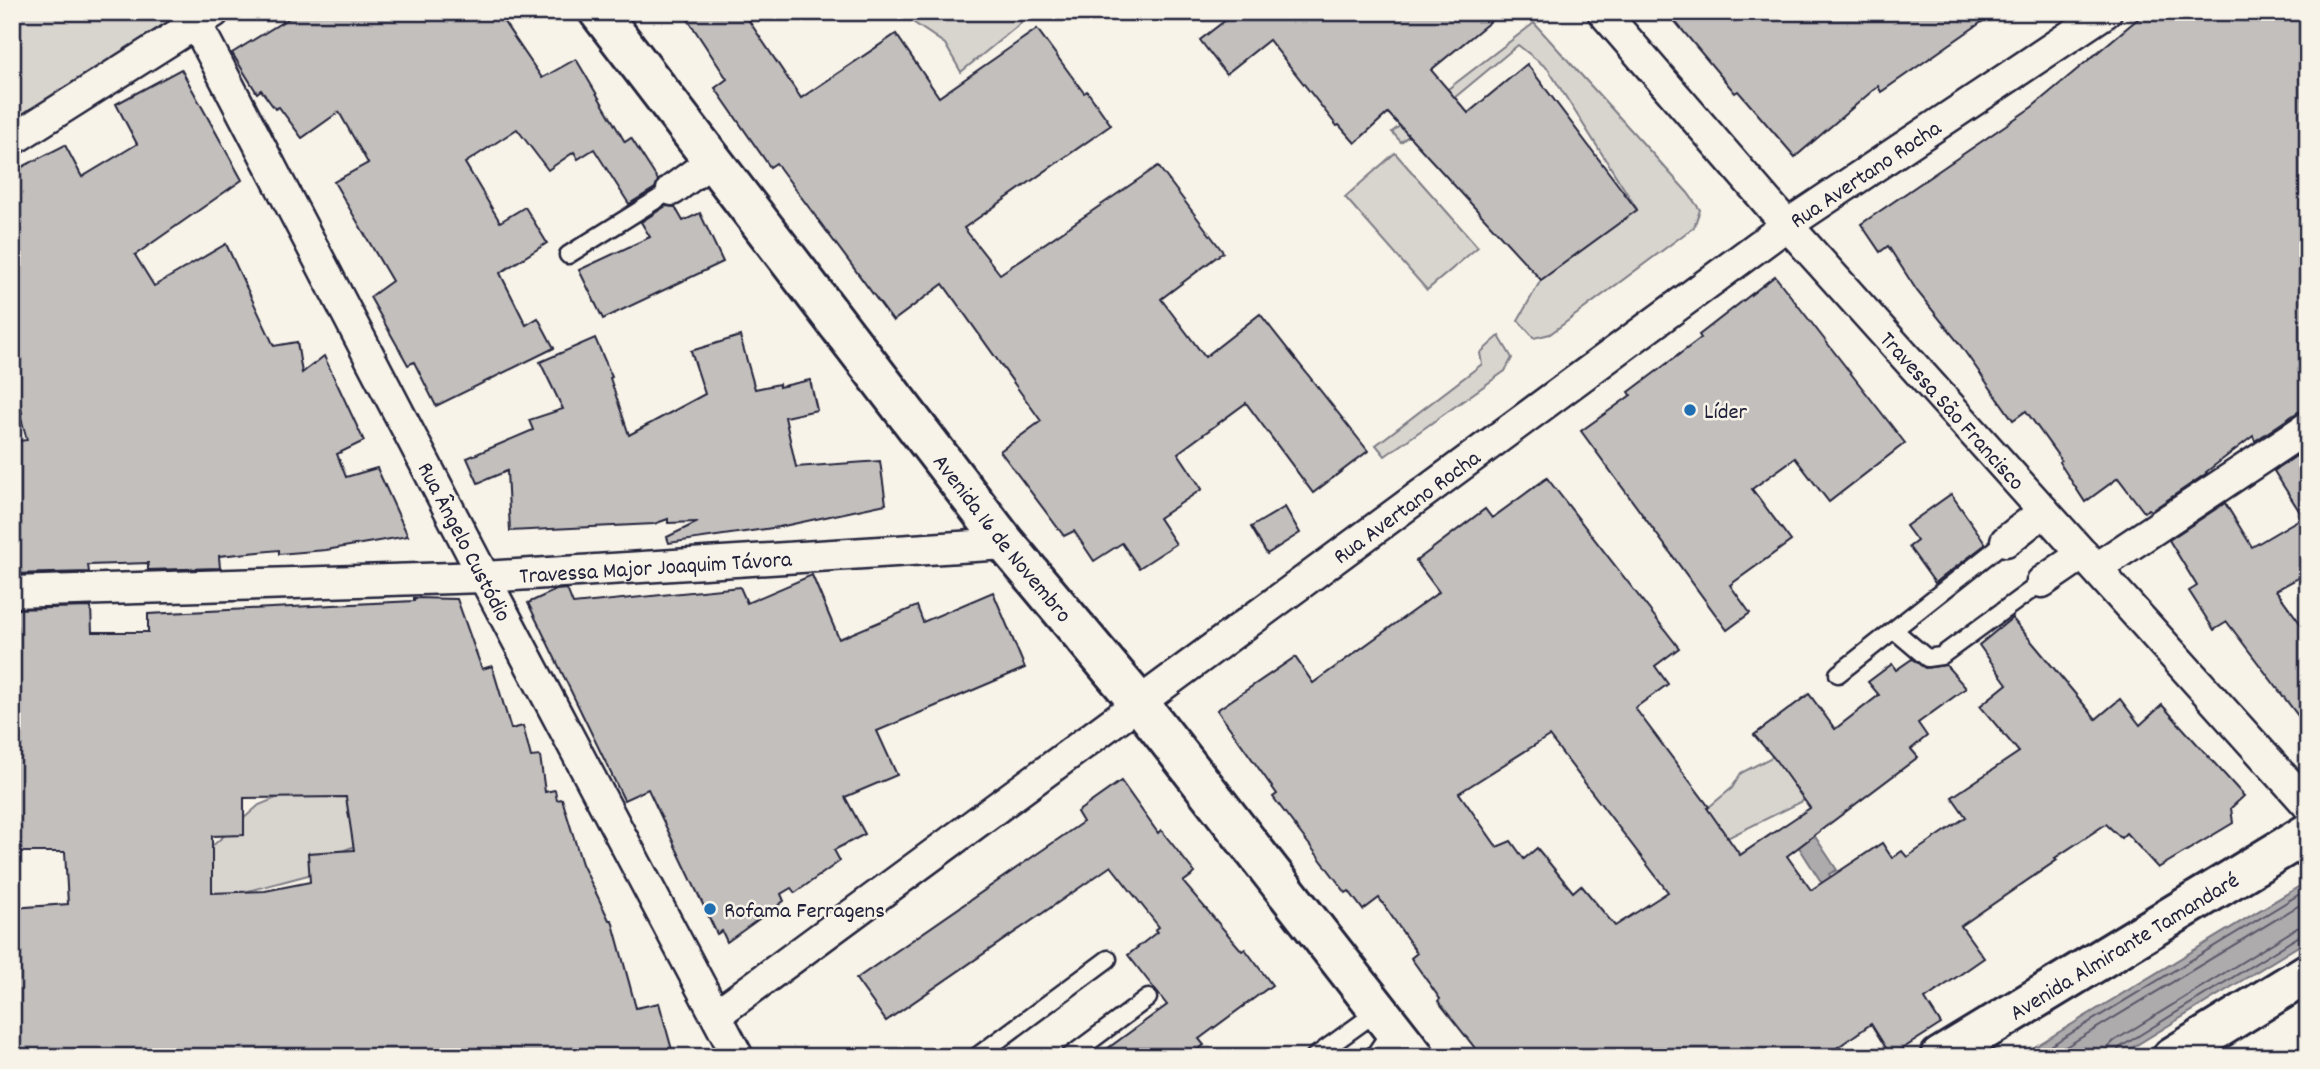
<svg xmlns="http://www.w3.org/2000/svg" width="2320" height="1069" viewBox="0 0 2320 1069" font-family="Dekko,sans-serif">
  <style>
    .green { fill: #d8d5cf; stroke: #7d7c85; stroke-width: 2 }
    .water { fill: #aeabad; stroke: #76747f; stroke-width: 2 }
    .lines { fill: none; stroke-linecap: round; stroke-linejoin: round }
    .shore { stroke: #5a5969; stroke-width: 2 }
    .building { fill: #c2bfbd; stroke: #22223b; stroke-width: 2; fill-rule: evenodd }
    .service-casing { stroke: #22223b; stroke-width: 21 }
    .minor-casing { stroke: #22223b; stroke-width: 35 }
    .secondary-casing { stroke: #22223b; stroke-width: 44 }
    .service { stroke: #f7f3e8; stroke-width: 16 }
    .minor { stroke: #f7f3e8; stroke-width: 30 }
    .secondary { stroke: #f7f3e8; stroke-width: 38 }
    .poi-dot { fill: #1f6fb2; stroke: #f7f3e8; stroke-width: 2.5 }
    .labels { text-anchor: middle; stroke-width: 5; stroke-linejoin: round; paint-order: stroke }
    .street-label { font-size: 23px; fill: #22223b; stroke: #f7f3e8 }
    .poi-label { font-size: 23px; fill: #22223b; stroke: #f7f3e8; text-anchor: start }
  </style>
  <rect width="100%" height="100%" fill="#f7f3e8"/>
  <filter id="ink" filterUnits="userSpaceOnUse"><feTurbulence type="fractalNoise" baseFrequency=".0143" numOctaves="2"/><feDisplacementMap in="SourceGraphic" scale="14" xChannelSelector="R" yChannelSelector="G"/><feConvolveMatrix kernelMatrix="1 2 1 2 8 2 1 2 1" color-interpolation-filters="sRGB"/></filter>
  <g filter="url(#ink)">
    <g class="green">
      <polygon points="12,12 209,12 12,136"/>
      <polygon points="907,12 1020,12 1021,23 961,72 945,44 904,16"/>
      <polygon points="1534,23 1688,193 1700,210 1694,227 1550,334 1534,338 1518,320 1541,280 1637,209 1548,69 1518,45 1401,142 1392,132"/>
      <polygon points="1395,153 1478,247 1427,290 1345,197"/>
      <polygon points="1499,336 1512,358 1505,371 1385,456 1376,445 1482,364 1480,353"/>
      <polygon points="1789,748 1819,793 1656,873 1686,830 1709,807 1732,788 1741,773"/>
      <polygon points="305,786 354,787 363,843 337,853 308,875 229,896 177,889 202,855 259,805"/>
    </g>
    <g class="water">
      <polygon points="1814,835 1837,870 1829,874 1837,889 1827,891 1795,841"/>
      <polygon points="2308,881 2308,940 2117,1057 2018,1057"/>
    </g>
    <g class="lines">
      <g class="shore">
        <polyline points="2032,1057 2308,889"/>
        <polyline points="2049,1057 2308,900"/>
        <polyline points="2106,1057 2108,1047 2114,1041 2297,928 2308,925"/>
        <polyline points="2115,1057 2119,1048 2301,935 2308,934"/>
      </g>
    </g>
    <g class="building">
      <polygon points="299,12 497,12 542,78 576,59 625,142 631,138 658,180 655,188 629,204 594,149 578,159 574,152 548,170 517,129 465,163 500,222 525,207 547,243 500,273 526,325 538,318 554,348 436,406 414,362 408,365 370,297 392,281 334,182 368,163 339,112 302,138 279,107 275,109 261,90 257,93 232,53"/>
      <polygon points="683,12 743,12 801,98 896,34 939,97 1037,29 1084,93 1087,91 1111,125 964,228 1000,274 1158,166 1223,252 1161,299 1205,357 1260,314 1368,451 1313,493 1246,403 1178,453 1202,489 1159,518 1176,544 1139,568 1122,543 1094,561 1074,531 1064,536 1000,451 1041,421 943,284 893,321 776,163 770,167 715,88 727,79"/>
      <polygon points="1236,12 1502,12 1431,70 1468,113 1527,64 1637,210 1541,280 1388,113 1355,143 1339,125 1337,126 1269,40 1226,74 1200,40"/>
      <polygon points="1667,12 1996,12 1881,92 1878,86 1795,157 1738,91 1735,93"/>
      <polygon points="2146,12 2308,12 2308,410 2298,412 2255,441 2253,436 2206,472 2207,473 2151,511 2149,509 2144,512 2118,478 2085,502 2059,462 2061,460 2026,411 2013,420 1958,342 1917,291 1888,246 1880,252 1861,224 2032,107"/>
      <polygon points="181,69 242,180 135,255 154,286 226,244 274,346 297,342 302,373 324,356 364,441 337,454 346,477 377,468 408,536 326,550 279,554 279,550 219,556 220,568 148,570 148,563 88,565 89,572 12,574 12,442 27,440 20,414 22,413 12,367 12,172 65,145 82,177 137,144 116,104"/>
      <polygon points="666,206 675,207 683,221 700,213 723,262 603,319 579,270 650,237 641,222"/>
      <polygon points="1775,276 1905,443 1829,502 1795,458 1752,489 1791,541 1730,585 1750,613 1727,630 1581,431 1631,395 1629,392 1701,338 1699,335"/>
      <polygon points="740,336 755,389 779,384 779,387 810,380 817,410 785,417 796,467 880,461 886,504 779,527 669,543 667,537 698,522 668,523 668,519 654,524 510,531 507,471 478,483 467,458 533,430 529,420 563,409 540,362 595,338 612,377 610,378 629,435 705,394 691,351"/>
      <polygon points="2308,448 2308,573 2276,590 2308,634 2308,729 2227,622 2214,630 2189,591 2197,586 2169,540 2225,503 2252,547 2303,517 2274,471"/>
      <path d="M1547,478l132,170 -24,18 13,18 -33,24 74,99 -2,1 33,47 70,-47 -36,-50 -20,-23 55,-41 26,35 44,-34 -11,-13 24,-18 4,6 16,-11 13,9 21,-3 20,23 -48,35 9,13 -16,13 7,8 -131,99 24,34 71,-47 10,15 10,-7 5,6 59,-40 -14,-20 67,-45 -39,-46 27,-22 -28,-39 33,-27 84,101 24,-20 20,26 22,-20 82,91 -13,12 2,15 -75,45 -32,-35 -5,5 -15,-14 -51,34 2,2 -96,66 23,32 -59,41 16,25 -50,32 -20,-32 -47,33h-342l-44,-56 2,-2 -29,-41 6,-5 -38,-55 -16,12 -14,-19 -3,2 -73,-96 4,-3 -60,-84 78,-53 18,26 126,-91 -23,-31 69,-52 7,9zM1549,736l119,156 -53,34 -34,-41 -8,7 -36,-44 -13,11 -13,-18 -14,6 -38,-54z"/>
      <polygon points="1951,494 1986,544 1935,583 1909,547 1917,541 1906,526"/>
      <polygon points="1285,507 1300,533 1267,554 1251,527"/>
      <polygon points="812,575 839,639 917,606 923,622 993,592 1025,668 877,731 897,775 845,797 865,834 834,850 840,861 795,893 791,888 781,894 784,901 727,942 722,931 717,934 648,789 624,800 528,603 556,590 567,589 573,604 740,587 747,603"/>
      <path d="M414,598l43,1 25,70 10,-3 19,63 12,-3 8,31 9,-1 5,36 10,-2 2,10 5,-1 20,65 27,56h3l24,88 23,-5 15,54h-655v-26h-7v-123l56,-4 -3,-52h-53v-243l79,-2 1,25h56v-18l266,-13zM346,797l8,53 -46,3 2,29 -45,9 -53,2v-57l32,-1v-37z"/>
      <polygon points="1121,781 1158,833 1161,830 1195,873 1183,882 1242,951 1245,949 1272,985 1199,1039 1204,1045 1188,1057 1096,1057 1167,1005 1128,955 1157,932 1155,930 1159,927 1111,866 886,1021 856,979 1083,822 1077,812"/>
    </g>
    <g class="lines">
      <defs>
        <g id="service">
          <polyline points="568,255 672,190"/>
          <polyline points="1894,630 1927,658 1941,656 2042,582"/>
          <polyline points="1838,674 2006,541"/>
          <polyline points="976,1057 1108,959"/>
          <polyline points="1069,1057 1148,998"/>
          <polyline points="1314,1057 1378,1011"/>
          <polyline points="1373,1057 1392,1029"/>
        </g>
        <g id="minor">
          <path id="s1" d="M1603,12l184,213 521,580"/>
          <path id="s2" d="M196,23l288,554 254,480"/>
          <polyline points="12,140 214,12"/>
          <polyline points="672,190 713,160"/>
          <polyline points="2006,541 2044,511"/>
          <polyline points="2096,568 2308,427"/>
          <polyline points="2042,582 2083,554"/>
          <path id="s3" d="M12,592l472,-15 522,-33"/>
          <path id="s4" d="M717,1014l1070,-789 319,-213"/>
        </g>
        <g id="secondary">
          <path id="s5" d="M599,12l407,532 134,160 275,353"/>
          <path id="s6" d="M1940,1057l368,-224"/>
          <polyline points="2172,1057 2308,973"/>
        </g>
      </defs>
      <use href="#service" class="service-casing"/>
      <use href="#minor" class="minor-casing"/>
      <use href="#secondary" class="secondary-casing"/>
      <use href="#service" class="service"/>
      <use href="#minor" class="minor"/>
      <use href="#secondary" class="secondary"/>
    </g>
  </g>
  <g class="poi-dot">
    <circle cx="1690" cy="410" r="7"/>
    <circle cx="710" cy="909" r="7"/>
  </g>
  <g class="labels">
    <g class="street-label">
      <text dy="8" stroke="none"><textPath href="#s4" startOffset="1423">Rua Avertano Rocha</textPath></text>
      <text dy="8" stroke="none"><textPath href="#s1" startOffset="530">Travessa São Francisco</textPath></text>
      <text dy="8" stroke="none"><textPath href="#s4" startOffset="856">Rua Avertano Rocha</textPath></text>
      <text dy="8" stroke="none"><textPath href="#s5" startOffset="663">Avenida 16 de Novembro</textPath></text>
      <text dy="8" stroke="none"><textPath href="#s2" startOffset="584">Rua Ângelo Custódio</textPath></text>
      <text dy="8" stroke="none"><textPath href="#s3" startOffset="644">Travessa Major Joaquim Távora</textPath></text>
      <text dy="8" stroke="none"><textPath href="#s6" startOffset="215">Avenida Almirante Tamandaré</textPath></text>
    </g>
    <g class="poi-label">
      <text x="1704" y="418">Líder</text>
      <text x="724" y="917">Rofama Ferragens</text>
    </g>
  </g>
  <rect width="2320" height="1069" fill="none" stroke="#f7f3e8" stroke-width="42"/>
  <rect x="21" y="21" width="2278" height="1027" fill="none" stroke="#22223b" stroke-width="2.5" filter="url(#ink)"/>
</svg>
